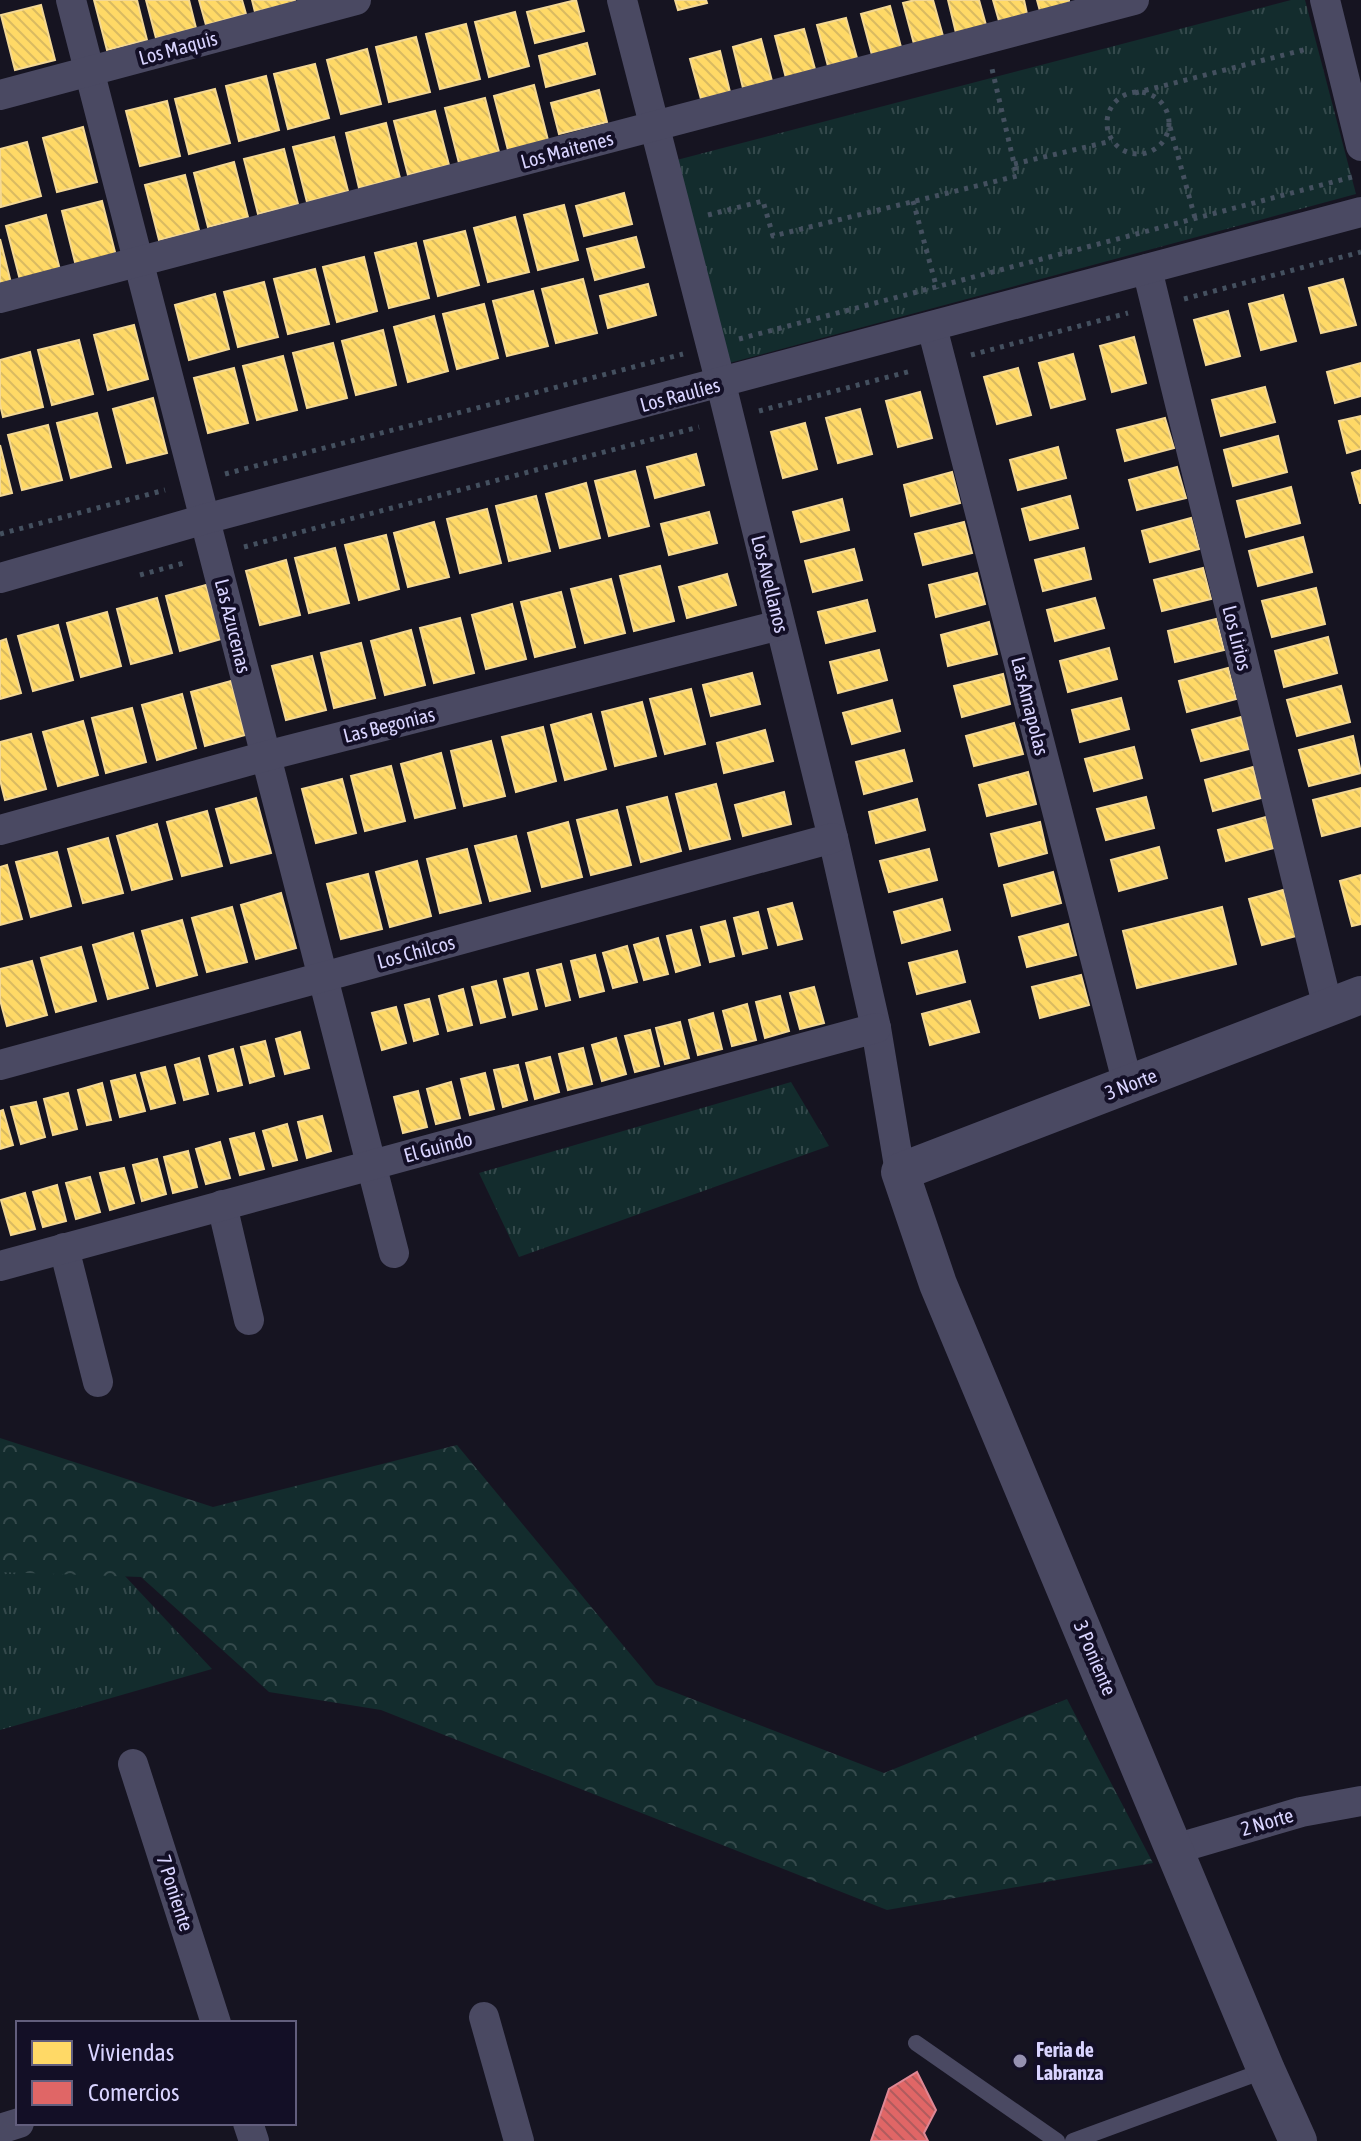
<svg xmlns="http://www.w3.org/2000/svg" width="1361" height="2141" viewBox="0 0 1361 2141" font-family="'Asap Condensed',sans-serif">
  <style>
    .grass { fill: url(#grass-tufts) }
    .forest { fill: url(#forest-crowns) }
    .homes { fill: url(#homes-back-hatch); stroke: #f4d894; stroke-width: 2 }
    .shops { fill: url(#shops-back-hatch); stroke: #de8794; stroke-width: 2 }
    .lines { fill: none; stroke-linecap: round; stroke-linejoin: round }
    .path { stroke: #44505f; stroke-width: 5; stroke-dasharray: 4 6; stroke-linecap: butt }
    .service { stroke: #4a4962; stroke-width: 16 }
    .minor { stroke: #4a4962; stroke-width: 30 }
    .tertiary { stroke: #4a4962; stroke-width: 38 }
    .poi-dot { fill: #9591b1; stroke: #130f26; stroke-width: 3 }
    .labels { text-anchor: middle; stroke-width: 8; stroke-linejoin: round; paint-order: stroke }
    .street-label { font-size: 20px; fill: #d9d4ff; stroke: #130f26 }
    .poi-label { font-size: 20px; font-weight: bold; fill: #d9d4ff; stroke: #130f26; text-anchor: start }
  </style>
  <defs>
    <pattern id="grass-tufts" width="24" height="20" patternUnits="userSpaceOnUse" patternTransform="scale(2)"><rect width="24" height="20" fill="#132c2d"/><path d="M3 7l-1-3M5 7V3M7 7l1-3M15 17l-1-3M17 17v-4M19 17l1-3" fill="none" stroke="#354a4c"/></pattern>
    <pattern id="forest-crowns" width="20" height="18" patternUnits="userSpaceOnUse" patternTransform="scale(2)"><rect width="20" height="18" fill="#132c2d"/><path d="M2 6a3 3 0 1 1 6 0M12 15a3 3 0 1 1 6 0" fill="none" stroke="#354a4c"/></pattern>
    <pattern id="homes-back-hatch" width="6" height="6" patternUnits="userSpaceOnUse" patternTransform="scale(2)"><rect width="6" height="6" fill="#ffd966"/><path d="M-1 5l2 2M0 0l6 6M5-1l2 2" fill="none" stroke="#d9ba61"/></pattern>
    <pattern id="shops-back-hatch" width="6" height="6" patternUnits="userSpaceOnUse" patternTransform="scale(2)"><rect width="6" height="6" fill="#e06666"/><path d="M-1 5l2 2M0 0l6 6M5-1l2 2" fill="none" stroke="#b05b5e"/></pattern>
  </defs>
  <rect width="100%" height="100%" fill="#161421"/>
  <g class="grass">
    <polygon points="1291,0 1305,0 1356,194 722,365 669,162"/>
    <polygon points="791,1082 829,1146 519,1257 479,1173"/>
    <polygon points="0,1537 109,1559 212,1669 0,1730"/>
  </g>
  <polygon class="forest" points="0,1438 213,1507 457,1445 656,1685 884,1773 1067,1699 1153,1863 887,1910 381,1710 269,1692 141,1577 0,1572"/>
  <g class="homes">
    <polygon points="94,0 137,0 147,40 107,50"/>
    <polygon points="146,0 189,0 196,28 156,38"/>
    <polygon points="199,0 242,0 246,14 206,25"/>
    <polygon points="252,0 295,0 295,2 255,12"/>
    <polygon points="576,0 584,31 535,43 527,12"/>
    <polygon points="675,0 706,0 707,3 678,10"/>
    <polygon points="915,0 933,0 943,36 914,44 903,3"/>
    <polygon points="948,0 979,0 986,25 956,33"/>
    <polygon points="993,0 1024,0 1027,14 999,21"/>
    <polygon points="1037,0 1069,0 1069,3 1040,11"/>
    <polygon points="41,5 55,60 15,70 1,15"/>
    <polygon points="890,6 901,47 872,55 861,14"/>
    <polygon points="515,12 529,66 489,77 475,22"/>
    <polygon points="846,18 857,58 828,66 817,25"/>
    <polygon points="466,24 480,79 440,89 426,34"/>
    <polygon points="804,29 815,69 786,78 775,36"/>
    <polygon points="416,37 430,92 389,102 376,47"/>
    <polygon points="761,39 772,81 743,88 733,47"/>
    <polygon points="587,43 595,74 546,87 539,56"/>
    <polygon points="367,49 381,104 341,114 327,60"/>
    <polygon points="720,51 730,92 701,99 690,59"/>
    <polygon points="315,64 329,118 288,129 274,74"/>
    <polygon points="266,76 279,130 239,141 226,86"/>
    <polygon points="534,85 548,140 508,150 494,96"/>
    <polygon points="215,89 230,143 189,154 175,99"/>
    <polygon points="599,90 607,122 559,134 551,103"/>
    <polygon points="485,98 499,152 459,163 445,108"/>
    <polygon points="167,101 180,156 140,166 126,111"/>
    <polygon points="435,111 449,165 408,175 394,121"/>
    <polygon points="386,123 400,178 359,188 346,133"/>
    <polygon points="83,127 97,182 57,192 43,138"/>
    <polygon points="334,137 348,191 307,202 293,147"/>
    <polygon points="27,142 41,196 1,207 0,149"/>
    <polygon points="284,149 298,204 258,214 244,159"/>
    <polygon points="234,162 248,217 208,227 194,173"/>
    <polygon points="185,175 199,230 159,240 145,185"/>
    <polygon points="624,193 632,224 584,236 576,206"/>
    <polygon points="102,201 116,256 76,266 62,211"/>
    <polygon points="564,205 578,260 538,270 524,215"/>
    <polygon points="46,215 60,270 20,280 6,226"/>
    <polygon points="515,217 529,272 488,282 474,228"/>
    <polygon points="465,231 479,285 438,296 424,241"/>
    <polygon points="636,237 644,267 595,280 587,249"/>
    <polygon points="0,239 11,283 0,285"/>
    <polygon points="416,243 429,298 389,308 375,253"/>
    <polygon points="364,257 377,311 337,322 323,267"/>
    <polygon points="315,269 329,324 288,334 274,279"/>
    <polygon points="583,279 597,333 556,343 542,289"/>
    <polygon points="1343,279 1356,325 1321,333 1309,288"/>
    <polygon points="264,282 278,337 238,347 224,292"/>
    <polygon points="648,284 656,315 608,328 600,296"/>
    <polygon points="533,291 548,346 507,356 493,301"/>
    <polygon points="215,294 229,349 189,360 175,305"/>
    <polygon points="1283,295 1296,341 1261,350 1249,304"/>
    <polygon points="484,304 498,358 457,369 443,314"/>
    <polygon points="1228,311 1240,356 1206,365 1194,320"/>
    <polygon points="434,316 448,371 408,382 394,327"/>
    <polygon points="134,325 148,379 108,390 94,335"/>
    <polygon points="383,330 396,385 356,395 342,341"/>
    <polygon points="1134,337 1146,383 1112,392 1100,346"/>
    <polygon points="79,340 93,394 52,405 38,350"/>
    <polygon points="333,343 347,398 307,408 293,353"/>
    <polygon points="30,352 43,407 3,417 0,404 0,360"/>
    <polygon points="1073,354 1085,399 1051,408 1039,363"/>
    <polygon points="283,356 297,410 257,420 243,366"/>
    <polygon points="1361,363 1361,396 1335,403 1327,372"/>
    <polygon points="234,368 248,423 208,433 194,378"/>
    <polygon points="1018,368 1031,415 997,424 984,377"/>
    <polygon points="1265,387 1275,422 1221,436 1212,400"/>
    <polygon points="920,392 932,438 898,447 886,401"/>
    <polygon points="153,398 167,453 127,463 113,409"/>
    <polygon points="860,409 872,454 838,463 826,418"/>
    <polygon points="97,413 111,467 71,478 57,423"/>
    <polygon points="1361,416 1361,449 1347,453 1339,421"/>
    <polygon points="1165,418 1174,448 1125,461 1117,430"/>
    <polygon points="805,423 817,469 783,478 771,432"/>
    <polygon points="48,425 62,480 22,490 8,435"/>
    <polygon points="1278,436 1287,472 1233,486 1224,450"/>
    <polygon points="0,445 12,493 0,496"/>
    <polygon points="1058,447 1066,478 1018,490 1010,460"/>
    <polygon points="696,454 704,485 655,498 647,467"/>
    <polygon points="1177,467 1186,498 1137,510 1129,480"/>
    <polygon points="1361,470 1361,503 1360,503 1352,473"/>
    <polygon points="635,471 649,526 609,536 595,481"/>
    <polygon points="952,472 960,503 911,516 904,485"/>
    <polygon points="586,483 600,538 560,548 546,494"/>
    <polygon points="1291,487 1300,523 1246,537 1237,501"/>
    <polygon points="536,496 550,551 509,561 496,506"/>
    <polygon points="1070,496 1078,528 1030,540 1022,509"/>
    <polygon points="842,499 849,530 801,542 793,512"/>
    <polygon points="487,509 501,563 460,573 447,519"/>
    <polygon points="709,512 717,543 669,555 661,524"/>
    <polygon points="1191,518 1199,549 1150,562 1142,531"/>
    <polygon points="434,522 449,577 408,587 394,533"/>
    <polygon points="964,522 972,553 923,565 915,534"/>
    <polygon points="386,535 399,589 359,600 345,545"/>
    <polygon points="1303,537 1312,572 1258,586 1249,551"/>
    <polygon points="335,548 349,603 309,613 295,558"/>
    <polygon points="1084,548 1091,579 1043,591 1035,560"/>
    <polygon points="854,549 862,580 813,592 805,561"/>
    <polygon points="286,560 300,615 260,625 246,571"/>
    <polygon points="660,566 674,621 634,631 620,576"/>
    <polygon points="1203,568 1211,599 1162,611 1154,580"/>
    <polygon points="977,573 985,604 936,617 929,585"/>
    <polygon points="727,574 736,605 687,618 679,587"/>
    <polygon points="611,579 625,633 585,643 571,589"/>
    <polygon points="206,585 221,639 180,651 166,596"/>
    <polygon points="1316,588 1325,624 1272,637 1262,601"/>
    <polygon points="561,592 575,647 535,657 521,602"/>
    <polygon points="157,598 172,653 131,664 117,609"/>
    <polygon points="1095,598 1104,628 1055,641 1047,610"/>
    <polygon points="867,600 875,631 826,643 818,612"/>
    <polygon points="512,604 526,659 486,669 472,615"/>
    <polygon points="107,612 121,666 81,677 67,623"/>
    <polygon points="460,618 474,673 434,683 420,628"/>
    <polygon points="1216,619 1224,650 1175,662 1168,631"/>
    <polygon points="989,622 997,654 948,666 941,635"/>
    <polygon points="58,625 73,680 33,691 18,636"/>
    <polygon points="411,630 425,685 385,695 371,641"/>
    <polygon points="1328,637 1337,673 1284,687 1275,651"/>
    <polygon points="6,639 21,693 0,699 0,641"/>
    <polygon points="361,643 375,698 334,708 321,653"/>
    <polygon points="1109,648 1117,679 1068,692 1060,661"/>
    <polygon points="879,650 887,680 838,693 830,662"/>
    <polygon points="312,656 326,710 286,720 272,666"/>
    <polygon points="1228,668 1236,699 1187,712 1179,681"/>
    <polygon points="752,673 760,704 711,716 703,685"/>
    <polygon points="1003,674 1010,704 962,717 954,686"/>
    <polygon points="231,681 245,735 205,746 191,692"/>
    <polygon points="1341,686 1350,722 1297,736 1287,700"/>
    <polygon points="691,689 705,744 665,754 650,699"/>
    <polygon points="182,694 196,748 157,760 142,705"/>
    <polygon points="1121,698 1129,729 1080,742 1072,710"/>
    <polygon points="892,700 900,731 852,744 843,713"/>
    <polygon points="642,702 656,756 615,766 602,712"/>
    <polygon points="132,708 146,762 106,773 92,718"/>
    <polygon points="591,714 606,769 565,780 551,725"/>
    <polygon points="1241,717 1249,749 1201,761 1192,730"/>
    <polygon points="83,721 98,775 58,786 43,732"/>
    <polygon points="1014,723 1023,754 974,766 966,736"/>
    <polygon points="543,727 556,781 516,792 502,737"/>
    <polygon points="765,730 773,761 724,773 717,743"/>
    <polygon points="31,734 46,789 5,800 0,780 0,742"/>
    <polygon points="1353,736 1361,773 1309,786 1299,750"/>
    <polygon points="491,741 505,796 464,806 451,751"/>
    <polygon points="1134,747 1142,778 1094,791 1085,759"/>
    <polygon points="904,750 912,781 864,794 856,762"/>
    <polygon points="441,753 455,808 415,818 401,764"/>
    <polygon points="391,766 405,821 365,831 351,776"/>
    <polygon points="1253,767 1261,798 1213,811 1205,780"/>
    <polygon points="1028,772 1036,804 987,816 979,785"/>
    <polygon points="342,779 356,833 316,843 302,789"/>
    <polygon points="716,784 730,839 690,849 676,794"/>
    <polygon points="1361,788 1361,826 1322,836 1313,800"/>
    <polygon points="784,792 791,824 743,836 735,805"/>
    <polygon points="667,797 681,851 641,862 627,807"/>
    <polygon points="1146,797 1154,828 1106,840 1097,809"/>
    <polygon points="256,798 271,853 231,863 216,809"/>
    <polygon points="917,799 925,830 876,843 869,812"/>
    <polygon points="617,810 631,865 591,875 577,820"/>
    <polygon points="207,811 222,866 182,876 167,822"/>
    <polygon points="1266,817 1274,848 1226,861 1218,830"/>
    <polygon points="568,822 582,877 542,887 528,833"/>
    <polygon points="1040,822 1047,853 999,866 991,834"/>
    <polygon points="157,824 172,879 132,890 117,836"/>
    <polygon points="516,836 530,891 490,901 475,846"/>
    <polygon points="108,838 123,893 83,903 68,849"/>
    <polygon points="1159,847 1167,878 1119,891 1111,860"/>
    <polygon points="467,849 481,903 440,913 427,859"/>
    <polygon points="929,849 937,880 889,892 880,861"/>
    <polygon points="57,852 71,906 31,917 16,862"/>
    <polygon points="417,861 431,916 390,927 376,872"/>
    <polygon points="7,865 22,919 0,925 0,867"/>
    <polygon points="1053,872 1061,903 1012,916 1004,885"/>
    <polygon points="368,874 382,929 341,939 327,884"/>
    <polygon points="1361,875 1361,924 1352,926 1340,881"/>
    <polygon points="1283,890 1296,936 1262,945 1249,899"/>
    <polygon points="281,893 296,948 256,959 241,905"/>
    <polygon points="942,899 950,930 902,943 894,912"/>
    <polygon points="792,903 802,939 778,945 768,909"/>
    <polygon points="232,907 247,962 207,972 192,918"/>
    <polygon points="1222,907 1236,964 1137,988 1123,931"/>
    <polygon points="758,912 767,948 743,954 734,918"/>
    <polygon points="182,920 197,975 157,986 142,931"/>
    <polygon points="725,921 734,956 710,962 701,927"/>
    <polygon points="1068,924 1076,955 1027,967 1019,937"/>
    <polygon points="691,930 700,965 676,972 667,936"/>
    <polygon points="133,933 148,988 108,999 93,945"/>
    <polygon points="658,938 668,974 644,980 634,945"/>
    <polygon points="627,946 637,982 613,988 603,953"/>
    <polygon points="81,947 96,1001 56,1012 41,958"/>
    <polygon points="957,951 965,982 917,994 909,963"/>
    <polygon points="595,955 604,991 580,997 571,961"/>
    <polygon points="32,961 47,1015 7,1026 0,1000 0,969"/>
    <polygon points="561,964 570,1000 546,1006 537,970"/>
    <polygon points="528,973 537,1009 513,1015 504,979"/>
    <polygon points="1081,975 1089,1005 1040,1018 1032,987"/>
    <polygon points="496,981 505,1017 481,1023 472,987"/>
    <polygon points="814,987 824,1023 800,1029 790,993"/>
    <polygon points="463,989 472,1025 448,1031 439,996"/>
    <polygon points="780,996 789,1031 765,1038 756,1002"/>
    <polygon points="429,999 438,1034 414,1041 405,1005"/>
    <polygon points="970,1001 979,1032 930,1045 922,1014"/>
    <polygon points="747,1004 756,1040 732,1046 723,1011"/>
    <polygon points="396,1007 406,1043 382,1050 372,1013"/>
    <polygon points="713,1013 722,1049 698,1055 689,1020"/>
    <polygon points="680,1022 689,1058 665,1064 656,1028"/>
    <polygon points="650,1030 659,1066 635,1072 625,1036"/>
    <polygon points="300,1032 309,1068 285,1074 276,1039"/>
    <polygon points="616,1038 626,1074 602,1081 592,1045"/>
    <polygon points="265,1041 274,1076 250,1083 241,1047"/>
    <polygon points="583,1048 592,1084 568,1090 559,1054"/>
    <polygon points="233,1049 242,1085 218,1091 209,1056"/>
    <polygon points="550,1057 559,1092 535,1099 526,1063"/>
    <polygon points="199,1058 208,1094 184,1100 175,1065"/>
    <polygon points="518,1065 527,1100 503,1107 494,1070"/>
    <polygon points="165,1067 175,1103 151,1109 141,1073"/>
    <polygon points="485,1073 494,1109 470,1115 461,1079"/>
    <polygon points="135,1075 145,1111 120,1117 111,1081"/>
    <polygon points="451,1082 460,1118 436,1124 427,1089"/>
    <polygon points="102,1083 111,1120 87,1125 78,1090"/>
    <polygon points="418,1091 427,1127 403,1133 394,1097"/>
    <polygon points="68,1093 77,1129 53,1135 44,1099"/>
    <polygon points="36,1102 45,1137 21,1144 11,1107"/>
    <polygon points="3,1110 13,1145 0,1149 0,1111"/>
    <polygon points="322,1116 331,1151 307,1158 298,1122"/>
    <polygon points="287,1124 297,1160 273,1166 263,1131"/>
    <polygon points="254,1133 264,1169 240,1175 230,1139"/>
    <polygon points="220,1142 230,1178 206,1184 196,1149"/>
    <polygon points="188,1151 197,1187 173,1193 164,1157"/>
    <polygon points="157,1159 166,1194 142,1201 133,1165"/>
    <polygon points="124,1168 134,1203 110,1210 100,1173"/>
    <polygon points="90,1177 100,1212 76,1219 66,1183"/>
    <polygon points="57,1185 66,1221 43,1227 33,1192"/>
    <polygon points="25,1193 35,1229 11,1235 1,1200"/>
  </g>
  <polygon class="shops" points="917,2072 936,2110 924,2133 928,2141 871,2141 889,2089"/>
  <g class="lines">
    <g class="path">
      <circle cx="1138" cy="123" r="31"/>
      <polyline points="1135,93 1307,49"/>
      <polyline points="1170,127 1195,218"/>
      <polyline points="1014,164 1112,141"/>
      <polyline points="913,201 937,289"/>
      <polyline points="708,215 763,201 773,236 1017,176 992,69"/>
      <polyline points="1184,299 1361,252"/>
      <polyline points="739,339 1352,177"/>
      <polyline points="971,355 1128,313"/>
      <polyline points="759,411 911,371"/>
      <polyline points="225,474 683,354"/>
      <polyline points="0,534 165,490"/>
      <polyline points="244,547 699,427"/>
      <polyline points="140,575 184,563"/>
    </g>
    <g class="service">
      <polyline points="916,2043 1057,2141"/>
      <polyline points="1073,2141 1266,2070"/>
    </g>
    <g class="minor">
      <polyline points="71,0 394,1253"/>
      <polyline points="622,0 721,384 833,838 876,1028 900,1172"/>
      <polyline points="1325,0 1361,146"/>
      <polyline points="0,95 356,0"/>
      <polyline points="1147,269 1328,1008"/>
      <polyline points="0,298 1134,0"/>
      <polyline points="932,327 1128,1085"/>
      <polyline points="0,578 205,519 1361,212"/>
      <polyline points="0,830 266,756 780,625"/>
      <polyline points="0,1065 833,838"/>
      <polyline points="222,1205 249,1320"/>
      <polyline points="64,1248 98,1382"/>
      <polyline points="0,1266 876,1028"/>
      <polyline points="133,1764 216,2023"/>
      <polyline points="1175,1849 1301,1812 1361,1801"/>
      <polyline points="484,2017 519,2141"/>
      <polyline points="248,2123 254,2141"/>
      <polyline points="0,2129 19,2123"/>
    </g>
    <polyline class="tertiary" points="1298,2141 1266,2070 938,1284 900,1172 1361,995"/>
  </g>
  <circle class="poi-dot" cx="1020" cy="2061" r="8"/>
  <g class="labels">
    <g class="street-label">
      <text transform="translate(178 48) rotate(-15)" y="7">Los Maquis</text>
      <text transform="translate(567 150) rotate(-15)" y="7">Los Maitenes</text>
      <text transform="translate(680 395) rotate(-15)" y="7">Los Raulíes</text>
      <text transform="translate(770 584) rotate(76)" y="7">Los Avellanos</text>
      <text transform="translate(233 626) rotate(76)" y="7">Las Azucenas</text>
      <text transform="translate(1237 638) rotate(76)" y="7">Los Lirios</text>
      <text transform="translate(1030 706) rotate(76)" y="7">Las Amapolas</text>
      <text transform="translate(389 725) rotate(-14)" y="7">Las Begonias</text>
      <text transform="translate(416 952) rotate(-15)" y="7">Los Chilcos</text>
      <text transform="translate(1131 1084) rotate(-21)" y="7">3 Norte</text>
      <text transform="translate(438 1147) rotate(-15)" y="7">El Guindo</text>
      <text transform="translate(1095 1658) rotate(67)" y="7">3 Poniente</text>
      <text transform="translate(1267 1822) rotate(-16)" y="7">2 Norte</text>
      <text transform="translate(175 1893) rotate(72)" y="7">7 Poniente</text>
    </g>
    <g class="poi-label">
      <text x="1036" y="2057">Feria de<tspan x="1036" dy="23">Labranza</tspan></text>
    </g>
  </g>
  <rect x="16" y="2021" width="280" height="104" fill="#130f26" stroke="#625e7d" stroke-width="2"/>
  <rect x="32" y="2041" width="40" height="24" fill="#ffd966" stroke="#625e7d" stroke-width="2"/>
  <text x="88" y="2061" font-size="24" fill="#d9d4ff">Viviendas</text>
  <rect x="32" y="2081" width="40" height="24" fill="#e06666" stroke="#625e7d" stroke-width="2"/>
  <text x="88" y="2101" font-size="24" fill="#d9d4ff">Comercios</text>
</svg>
